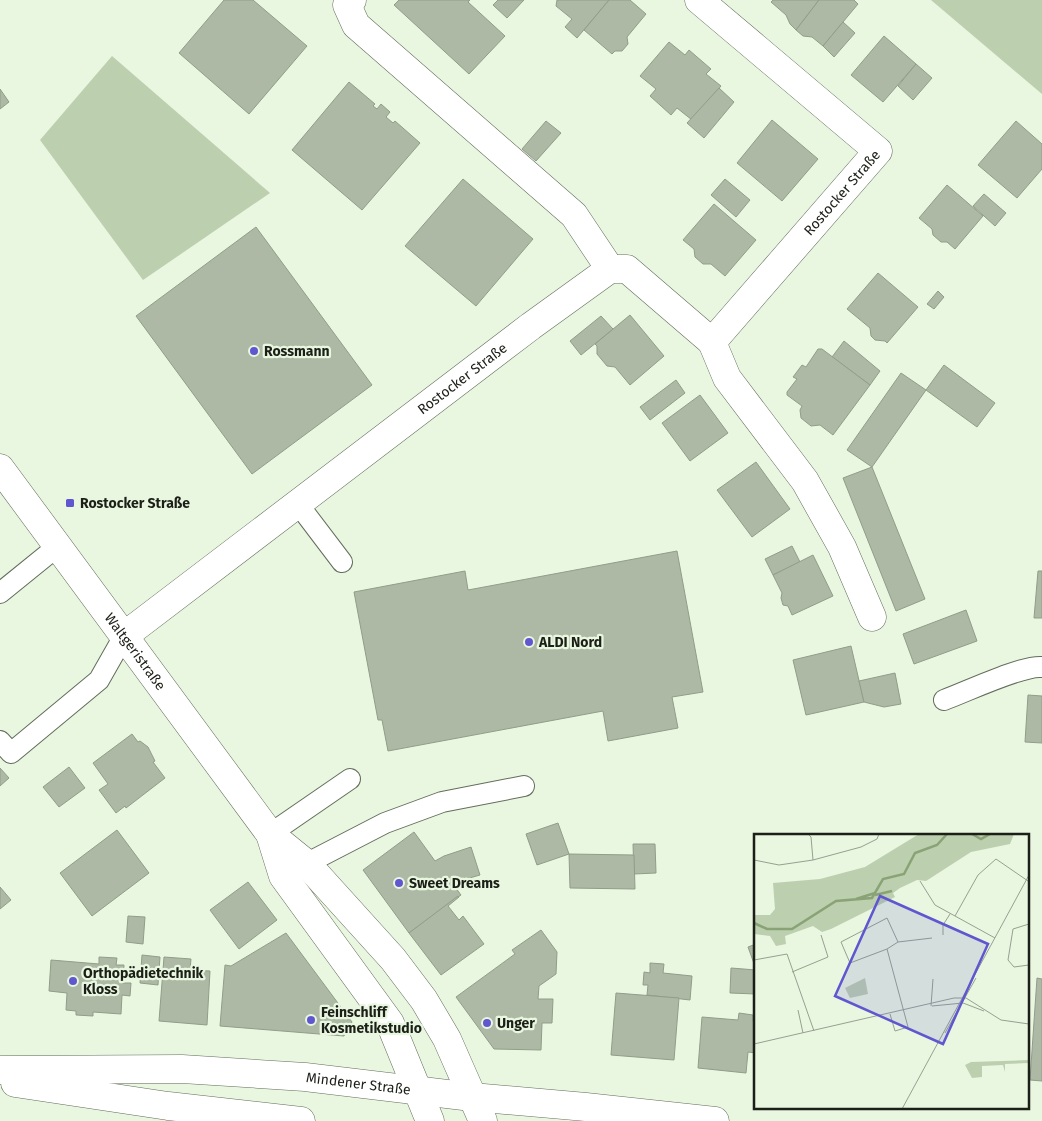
<svg xmlns="http://www.w3.org/2000/svg" width="1042" height="1121" viewBox="0 0 1042 1121" font-family="'Fira Sans',sans-serif">
  <style>
    .green { fill: #bccfae }
    .building { fill: #adb9a4; stroke: #919d89 }
    .lines { fill: none; stroke-linecap: round; stroke-linejoin: round }
    .service-casing { stroke: #626d5a; stroke-width: 22 }
    .minor-casing { stroke: #626d5a; stroke-width: 29 }
    .tertiary-casing { stroke: #626d5a; stroke-width: 29 }
    .service { stroke: #fff; stroke-width: 20 }
    .minor { stroke: #fff; stroke-width: 28 }
    .tertiary { stroke: #fff; stroke-width: 28 }
    .poi-dot { fill: #6056cf; stroke: #e9f6e0; stroke-width: 2 }
    .labels { text-anchor: middle; stroke-width: 4.5; stroke-linejoin: round; paint-order: stroke }
    .street-label { font-size: 14px; fill: #1b1f17; stroke: #e9f6e0 }
    .poi-label { font-size: 14px; font-weight: bold; fill: #1b1f17; stroke: #e9f6e0; text-anchor: start }
    .inset-river { fill: none; stroke: #89a376; stroke-width: 2.5 }
    .inset-road { fill: none; stroke: #97a090; stroke-width: 1 }
    .view { fill: #6056cf; fill-opacity: 0.15; stroke: #6056cf; stroke-width: 2.5 }
    .inset-edge { fill: none; stroke: #1b1f17; stroke-width: 2.5 }
  </style>
  <rect width="100%" height="100%" fill="#e9f6e0"/>
  <g class="green">
    <polygon points="931,0 1042,0 1042,94"/>
    <polygon points="112,56 270,193 143,280 40,140"/>
  </g>
  <g class="building">
    <polygon points="224,0 253,0 307,46 249,114 179,53"/>
    <polygon points="399,0 470,0 468,2 505,36 469,74 394,5"/>
    <polygon points="498,0 524,0 507,18 493,5"/>
    <polygon points="557,0 609,0 577,38 565,27 572,19 556,6"/>
    <polygon points="609,0 630,0 646,14 627,37 628,44 622,51 615,51 612,54 584,30"/>
    <polygon points="773,0 819,0 796,30 790,24 786,15 771,2"/>
    <polygon points="819,0 854,0 858,4 823,46 812,37 803,36 796,30"/>
    <polygon points="843,22 855,33 834,57 823,46"/>
    <polygon points="884,36 916,64 883,102 851,75"/>
    <polygon points="669,42 685,55 689,50 711,69 706,74 721,86 692,120 677,108 671,115 650,96 656,89 640,76"/>
    <polygon points="916,64 932,78 913,100 898,86"/>
    <polygon points="349,82 375,104 373,106 377,109 381,104 390,112 386,117 393,123 395,121 420,143 362,210 292,150"/>
    <polygon points="719,88 734,102 704,138 687,123"/>
    <polygon points="0,89 9,102 0,109"/>
    <polygon points="772,120 818,159 782,201 737,163"/>
    <polygon points="546,121 561,133 536,161 522,149"/>
    <polygon points="1016,121 1042,144 1042,169 1017,198 978,165"/>
    <polygon points="463,179 533,239 476,306 405,246"/>
    <polygon points="725,179 750,200 736,217 711,195"/>
    <polygon points="947,185 983,216 955,249 947,242 941,242 933,235 932,229 919,218"/>
    <polygon points="984,194 1006,213 995,226 973,206"/>
    <polygon points="714,204 756,240 725,276 711,264 703,264 695,257 694,249 683,240"/>
    <polygon points="256,227 372,385 252,474 136,316"/>
    <polygon points="878,273 918,307 887,343 885,341 875,340 871,336 870,328 847,309"/>
    <polygon points="938,291 944,297 934,309 927,304"/>
    <polygon points="630,315 664,356 630,385 615,367 607,366 597,354 597,346 595,344"/>
    <polygon points="601,316 613,329 581,355 570,341"/>
    <polygon points="844,341 880,371 870,385 832,357"/>
    <polygon points="818,349 822,349 870,385 833,435 820,425 811,426 801,418 800,410 802,406 787,395 787,392 797,379 793,377 802,365 806,367"/>
    <polygon points="944,365 995,403 977,427 926,390"/>
    <polygon points="901,373 926,390 872,467 847,450"/>
    <polygon points="676,380 685,393 650,420 640,407"/>
    <polygon points="700,395 728,433 690,461 662,423"/>
    <polygon points="756,462 790,509 752,537 717,490"/>
    <polygon points="872,467 925,599 896,611 843,478"/>
    <polygon points="792,546 800,562 773,575 765,559"/>
    <polygon points="677,551 703,692 672,697 678,728 608,741 603,711 388,751 382,720 378,720 354,592 465,571 468,590"/>
    <polygon points="813,555 833,596 792,615 788,606 783,605 781,598 782,593 773,575"/>
    <polygon points="1038,571 1042,571 1042,618 1034,618"/>
    <polygon points="966,610 977,641 914,664 903,634"/>
    <polygon points="851,646 864,702 806,715 793,660"/>
    <polygon points="895,673 901,704 884,707 864,702 859,681"/>
    <polygon points="1028,695 1042,696 1042,743 1025,742"/>
    <polygon points="132,734 138,742 140,741 148,747 155,761 153,762 165,778 126,808 125,806 116,813 99,790 108,784 93,763"/>
    <polygon points="69,767 85,788 59,807 43,787"/>
    <polygon points="0,768 9,778 0,786"/>
    <polygon points="558,823 569,854 537,865 526,834"/>
    <polygon points="117,830 149,873 92,916 60,873"/>
    <polygon points="414,832 435,861 444,856 471,847 480,875 452,883 461,895 409,933 363,870"/>
    <polygon points="633,844 655,844 656,873 634,874"/>
    <polygon points="569,854 634,855 635,889 570,888"/>
    <polygon points="248,882 277,920 239,949 210,910"/>
    <polygon points="0,887 11,900 0,909"/>
    <polygon points="458,896 459,897 448,906 459,920 463,916 484,944 441,975 409,933"/>
    <polygon points="128,916 145,917 143,944 126,942"/>
    <polygon points="541,930 557,952 556,974 539,986 538,999 553,999 552,1023 542,1023 541,1050 494,1049 456,997 515,954 512,950"/>
    <polygon points="286,933 352,1022 344,1036 220,1026 225,965 231,966"/>
    <polygon points="756,944 756,969 748,947"/>
    <polygon points="142,955 160,957 158,985 140,983"/>
    <polygon points="99,957 117,958 116,965 124,965 123,983 131,983 130,996 122,995 121,1014 93,1012 93,1016 76,1015 76,1011 66,1010 67,993 49,991 51,960 99,964"/>
    <polygon points="164,957 191,959 190,970 210,971 207,1025 159,1021"/>
    <polygon points="650,963 664,964 663,973 692,976 690,1000 647,995 648,985 643,985 644,972 650,973"/>
    <polygon points="731,968 756,970 756,994 730,993"/>
    <polygon points="1037,978 1042,979 1042,1081 1030,1080"/>
    <polygon points="616,993 679,998 674,1060 611,1055"/>
    <polygon points="739,1013 753,1015 753,1021 756,1022 756,1053 748,1052 746,1073 698,1068 702,1017 738,1020"/>
  </g>
  <g class="lines">
    <defs>
      <g id="service">
        <polyline points="298,504 342,562"/>
        <polyline points="0,593 58,546"/>
        <path d="M944,700c22,-8 78,-35 98,-33"/>
        <polyline points="0,741 11,753 99,680 124,636"/>
        <polyline points="270,834 350,779"/>
        <polyline points="296,869 385,823 442,802 524,786"/>
      </g>
      <g id="minor">
        <polyline points="352,0 347,5 356,25 574,215 610,269"/>
        <polyline points="712,342 727,378 805,481 842,547 872,617"/>
        <path id="s1" d="M0,468l270,366 37,30 86,95 31,41 23,39 36,82"/>
        <path id="s2" d="M124,636l407,-310 79,-57h17l85,73 166,-191 -179,-151"/>
        <polyline points="270,834 283,876 390,1023 430,1121"/>
      </g>
      <g id="tertiary">
        <path id="s3" d="M0,1070l182,-1 123,8 167,20 114,10 129,14"/>
        <polyline points="15,1083 168,1106 301,1121"/>
      </g>
    </defs>
    <use href="#service" class="service-casing"/>
    <use href="#minor" class="minor-casing"/>
    <use href="#tertiary" class="tertiary-casing"/>
    <use href="#service" class="service"/>
    <use href="#minor" class="minor"/>
    <use href="#tertiary" class="tertiary"/>
  </g>
  <g class="poi-dot">
    <circle cx="254" cy="351" r="5"/>
    <rect x="65" y="498" width="10" height="10" rx="2.5"/>
    <circle cx="529" cy="642" r="5"/>
    <circle cx="399" cy="883" r="5"/>
    <circle cx="73" cy="981" r="5"/>
    <circle cx="311" cy="1020" r="5"/>
    <circle cx="487" cy="1023" r="5"/>
  </g>
  <g class="labels">
    <g class="street-label">
      <text dy="5" stroke="none"><textPath href="#s2" startOffset="936">Rostocker Straße</textPath></text>
      <text dy="5" stroke="none"><textPath href="#s2" startOffset="425">Rostocker Straße</textPath></text>
      <text dy="5" stroke="none"><textPath href="#s1" startOffset="228">Waltgeristraße</textPath></text>
      <text dy="5" stroke="none"><textPath href="#s3" startOffset="359">Mindener Straße</textPath></text>
    </g>
    <g class="poi-label">
      <text x="264" y="356">Rossmann</text>
      <text x="80" y="508">Rostocker Straße</text>
      <text x="539" y="647">ALDI Nord</text>
      <text x="409" y="888">Sweet Dreams</text>
      <text x="83" y="978">Orthopädietechnik<tspan x="83" dy="16">Kloss</tspan></text>
      <text x="321" y="1017">Feinschliff<tspan x="321" dy="16">Kosmetikstudio</tspan></text>
      <text x="497" y="1028">Unger</text>
    </g>
  </g>
  <g transform="translate(754 834)">
    <rect width="275" height="275" fill="#e9f6e0"/>
    <path d="M165,0h95l-4,10 -39,8 -45,29 -9,-1 -17,8 -7,5 2,4 -64,32 -9,3 -9,-6 -28,10 1,8 -10,2 -6,-10 -16,-2v-19h16l5,-6 -2,-26 47,-4 45,-12zM111,144l3,16 -18,4 -5,-10zM275,226v3l-24,1v8l-2,-7 -21,1v11l-10,1 -7,-13 6,-3z" fill="#bccfae"/>
    <path class="inset-river" d="M218,0l9,5 9,-5M121,61l17,-4M102,65l19,-6M0,89l13,6h25l44,-28 36,-3 11,-19 21,-5 11,-21 22,-8 10,-11"/>
    <path class="inset-road" d="M54,0l3,3 2,23M0,26l25,5 34,-5 48,-13 16,-8 2,-5M166,47l15,24 60,33M201,82l23,-41 18,-16 32,22M275,90l-16,5 -5,31 6,7 15,-2M189,101v-10l7,-11M144,108l34,-4M133,115l-37,14 -9,-21 46,-24 11,24 -11,7 21,78 -13,4 -5,-17M0,126l33,-6 27,77M38,138l36,-15 -7,-22M177,172l2,-27M178,172l31,-3 21,8M44,176l5,23M191,199l31,-55M0,210l200,-46h12l35,22 28,4M148,275l127,-234"/>
    <path class="view" d="M126,62l108,48 -45,100 -108,-48z"/>
    <rect width="275" height="275" class="inset-edge"/>
  </g>
</svg>
